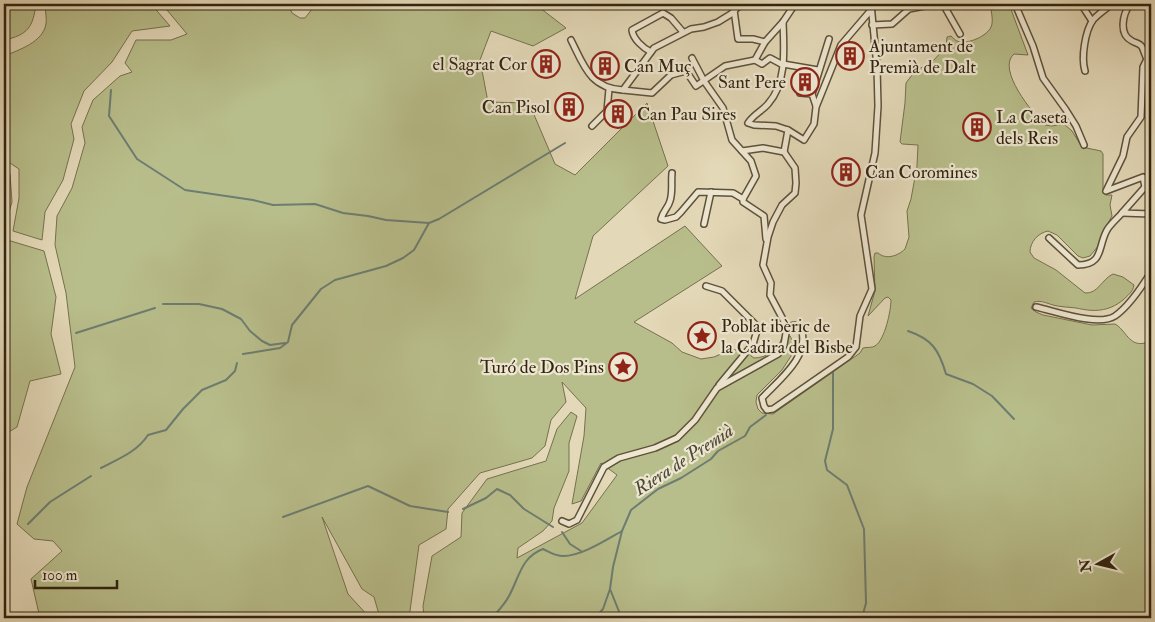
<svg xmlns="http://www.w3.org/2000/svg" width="1155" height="622" viewBox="0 0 1155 622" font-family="'IM FELL Double Pica',serif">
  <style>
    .green { fill: #b8be8b; stroke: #75714e }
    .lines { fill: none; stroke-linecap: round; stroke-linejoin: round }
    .stream { stroke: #6d7d71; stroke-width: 2 }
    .street-casing { stroke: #5e513a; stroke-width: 8 }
    .street { stroke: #ede6d0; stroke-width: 5 }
    .labels { text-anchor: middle; stroke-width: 4.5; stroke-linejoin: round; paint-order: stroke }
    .poi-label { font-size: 18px; fill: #322410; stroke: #ede6d0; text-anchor: start }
    .water-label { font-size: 19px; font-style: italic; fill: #4b4938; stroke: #ede6d0 }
  </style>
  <rect width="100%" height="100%" fill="#e3d8b7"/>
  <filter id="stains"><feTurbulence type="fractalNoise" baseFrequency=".004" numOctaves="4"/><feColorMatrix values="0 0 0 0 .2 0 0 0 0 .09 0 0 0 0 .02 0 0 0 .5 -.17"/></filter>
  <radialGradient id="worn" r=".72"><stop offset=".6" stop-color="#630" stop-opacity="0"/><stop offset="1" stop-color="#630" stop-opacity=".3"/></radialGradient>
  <g class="green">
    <path d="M4,4h32c-3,23 -8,31 -32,36z"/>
    <path d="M45,4h106l19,22 -38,5 -20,31 -28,29 -13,33 3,15 -11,41 -18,32 -3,28 -29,-9 6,-33v-29l-15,-10v-103c15,-6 39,-14 42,-32 1,-6 -1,-14 -1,-20z"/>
    <path d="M162,4h126l4,9 8,5h5l11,-14h219l31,24 -33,18 -42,-15 -11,29 8,42 41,1 26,61 20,11 72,-72 21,63 -75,70 -18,63 110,-73 37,40 -88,56 38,21 10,9 19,7 13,-2 18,-8 19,4v3l3,2c12,0 25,-8 28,-21l8,-1 4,8 -3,12 -9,14 -25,25 -1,7 2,7 4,4 11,1 87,-61 3,-5c4,-1 9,0 12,-2 10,-6 16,-36 16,-46l-3,-3 -3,1 -17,18 7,-25 -1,-34 1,-4h3c8,7 20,3 27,-4l4,-12 -2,-26 4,-12 6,-33 1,-21 -16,-1 -2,-2 5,-39 1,-20 9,-12 17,-9 14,-15 1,-10 4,-1c3,3 6,6 10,6 10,1 29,-7 31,-18 1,-6 -1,-14 -2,-20h19l19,51 -14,-1c-18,15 19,60 31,71l7,1 12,-2 8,7 10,16 19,4 2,3v39l3,2h6l-2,10 2,11 -9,16 -4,13 -9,11 -7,2 -5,-2 -21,-21 -9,-4c-10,2 -18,11 -18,21l4,6 22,12 29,23c13,1 17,-14 28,-19l10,3 11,8c-1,7 -6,10 -11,15 -15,12 -29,12 -47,8 -8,-1 -16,-1 -23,-3 -7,-2 -12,-5 -19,-3l-3,6 5,4 7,3 49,10 23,-1c11,6 14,23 30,19l6,-8v38l-2,8 2,5v232h-727l-1,-12 9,-50 29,-19 1,-24 25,-34 59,-18 11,-32 14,-17 6,4 -8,27v28l-15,37 -2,13 -9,10 -25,17 -1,10 65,-35 35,-48 -16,-12 -20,38 -9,3 12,-68 2,-28 -24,-26 4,20 -15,18 -6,26 -13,12 -52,15 -32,36 -2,20 -27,16 -10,73h-29l-6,-21 -12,-8 -40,-72 26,77 22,24h-330l-9,-39 31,-28 -9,-10 -19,-2 -17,-15 10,-37 48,-120 -9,-74 -11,-48 2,-29 15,-28 13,-45 -3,-16 11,-27 27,-24 12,-4 -7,-9 11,-23h35l16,-6z"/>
    <polygon points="4,170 10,174 12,202 4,229"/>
    <polygon points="4,239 44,251 56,297 51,334 61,374 30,381 17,427 4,435"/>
  </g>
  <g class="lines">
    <g class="stream">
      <polyline points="111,90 109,116 137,159 185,190 253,200 273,205 315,204 343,213 368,216 386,220 429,223"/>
      <polyline points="163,304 199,304 222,309 241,319 250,331 262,341 270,345 285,343"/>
      <path d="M908,331c24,8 31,19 38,43l27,10 19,12 22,23"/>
      <polyline points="76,333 155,308"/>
      <polyline points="243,354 280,348 288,342 292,325 321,289 335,280 386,266 403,258 414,250 429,223 439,219 565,143"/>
      <polyline points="833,372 833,429 825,461 827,470 847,485 864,529 866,603 862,618"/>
      <path d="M101,468c17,-9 36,-16 47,-33l18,-5 17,-21 19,-19 24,-10 9,-9 2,-8"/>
      <polyline points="463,509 486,498 497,489 510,495 524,509 553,527"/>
      <polyline points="283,517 368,486 410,506 448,512"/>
      <polyline points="28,524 50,502 91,476"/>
      <polyline points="562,532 570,544 581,551"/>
      <polyline points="610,589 620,614 624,618"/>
      <path d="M492,618c6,-7 13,-14 17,-22 10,-18 12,-39 34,-47 6,3 12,7 19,7 18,1 44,-16 60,-25"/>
      <polyline points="595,618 603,609 610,589 613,567 622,531 631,510 658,489 681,478 711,459 718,451 745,436 750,427 766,415"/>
    </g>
    <defs>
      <g id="street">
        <polyline points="943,4 960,34"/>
        <polyline points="1015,4 1033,46 1043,78 1066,110 1076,126 1084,145"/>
        <polyline points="1081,4 1092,21"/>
        <path d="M1130,4c-7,10 -12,30 2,37 3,2 8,2 10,6 2,4 3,8 5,12h4"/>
        <polyline points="1148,4 1150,4"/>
        <polyline points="734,10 738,39 753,39 765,42"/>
        <path d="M783,22c1,27 4,61 -15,82 -6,7 -15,11 -20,19l6,2 22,1 12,4 -4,22"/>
        <polyline points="872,25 892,24 909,9 935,4"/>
        <path d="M571,40c13,26 19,48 52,50l31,-42 37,-19 13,-2 14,-5 13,-8 10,-10"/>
        <path d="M651,52c-8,-4 -18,-13 -19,-22l31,-17 8,5 12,14"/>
        <polyline points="1147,59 1143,67 1141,117 1127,137 1123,156 1106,191 1143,177 1145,187 1122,213 1151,214"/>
        <polyline points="755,60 762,64 770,58 783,65"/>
        <polyline points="783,64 818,70"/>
        <path d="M1085,71c-4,-13 0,-40 8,-51 5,-6 13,-11 19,-16"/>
        <polyline points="623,90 652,93 671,75 686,71 696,86 725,66 755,60 765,42 783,22 795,4"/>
        <polyline points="800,93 812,94"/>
        <polyline points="816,106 812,94 829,39"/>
        <polyline points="592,126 607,111 609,89"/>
        <polyline points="788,130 804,140 814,124 816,107 841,45 871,10"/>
        <polyline points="742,151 751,161 756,176 743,199"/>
        <path d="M672,173c-1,9 1,19 -2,28 -2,7 -7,10 -9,18l4,1 11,-3 5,-5 17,-20 35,1 10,6v3l21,14 2,23"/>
        <polyline points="704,224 711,192"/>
        <path d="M1049,238l29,27c25,0 20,-17 28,-33 3,-7 11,-13 16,-19"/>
        <polyline points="706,286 722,291 758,327 753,344 719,385"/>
        <path d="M1036,307c19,4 62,20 79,9 13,-9 28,-31 36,-44"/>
        <path d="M787,327l7,-2 7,3c10,28 -22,52 -39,70l2,8 3,4 6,-1 75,-52 8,-10 4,-31 12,-27 -11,-74 14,-62 3,-47 -1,-39 -6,-63"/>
        <polyline points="562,521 569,524 577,520 604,467 619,458 655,448 677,438 695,420 717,388 778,354 784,345 787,327 770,295 771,283 763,265 768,237 773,222 782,205 795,193 796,183 795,168 784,152 763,148 742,151 732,140 723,108 704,81 692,58"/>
      </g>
    </defs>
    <use href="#street" class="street-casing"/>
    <use href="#street" class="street"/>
  </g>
  <defs>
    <symbol id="building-ring" viewBox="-11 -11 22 22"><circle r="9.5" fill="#ede6d0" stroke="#8f2418" stroke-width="1.5"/><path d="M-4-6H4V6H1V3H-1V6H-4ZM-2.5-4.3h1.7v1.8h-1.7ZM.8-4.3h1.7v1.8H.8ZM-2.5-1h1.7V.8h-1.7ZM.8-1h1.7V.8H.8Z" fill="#8f2418"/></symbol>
    <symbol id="sight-ring" viewBox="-11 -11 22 22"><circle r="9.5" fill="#ede6d0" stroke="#8f2418" stroke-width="1.5"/><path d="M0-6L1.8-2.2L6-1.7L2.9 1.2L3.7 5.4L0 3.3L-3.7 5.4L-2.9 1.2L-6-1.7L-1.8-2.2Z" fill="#8f2418"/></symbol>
  </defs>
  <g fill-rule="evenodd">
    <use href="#building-ring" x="834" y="40" width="32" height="32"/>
    <use href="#building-ring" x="530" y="48" width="32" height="32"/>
    <use href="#building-ring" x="589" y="50" width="32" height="32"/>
    <use href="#building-ring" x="789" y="66" width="32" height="32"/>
    <use href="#building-ring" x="553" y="91" width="32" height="32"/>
    <use href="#building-ring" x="602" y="98" width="32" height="32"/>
    <use href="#building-ring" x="961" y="111" width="32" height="32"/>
    <use href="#building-ring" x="830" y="156" width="32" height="32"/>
    <use href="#sight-ring" x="686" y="320" width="32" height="32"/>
    <use href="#sight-ring" x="607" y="351" width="32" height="32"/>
  </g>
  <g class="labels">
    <g class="poi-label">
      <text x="869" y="52">Ajuntament de<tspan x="869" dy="21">Premià de Dalt</tspan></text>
      <text x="527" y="70" text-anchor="end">el Sagrat Cor</text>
      <text x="624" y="72">Can Muç</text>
      <text x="786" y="88" text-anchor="end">Sant Pere</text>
      <text x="550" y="113" text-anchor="end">Can Pisol</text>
      <text x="637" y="120">Can Pau Sires</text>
      <text x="996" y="123">La Caseta<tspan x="996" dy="21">dels Reis</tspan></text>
      <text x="865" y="178">Can Coromines</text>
      <text x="721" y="332">Poblat ibèric de<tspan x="721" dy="21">la Cadira del Bisbe</tspan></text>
      <text x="604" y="373" text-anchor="end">Turó de Dos Pins</text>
    </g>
    <g class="water-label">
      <text transform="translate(683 459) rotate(-33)" y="7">Riera de Premià</text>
    </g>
  </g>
  <rect width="1155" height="622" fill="none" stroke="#e3d8b7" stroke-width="20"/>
  <rect x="5" y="5" width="1145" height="612" fill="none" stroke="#322410" stroke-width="2.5"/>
  <rect x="10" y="10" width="1135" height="602" fill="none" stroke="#322410"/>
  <g transform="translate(1098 564) rotate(262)" stroke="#ede6d0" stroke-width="4" paint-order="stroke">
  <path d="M0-4L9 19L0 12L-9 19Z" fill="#322410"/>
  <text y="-8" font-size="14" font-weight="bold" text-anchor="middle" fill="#322410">N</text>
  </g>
  <path d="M35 580v8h82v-8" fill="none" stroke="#322410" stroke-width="2.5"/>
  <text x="42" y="580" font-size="15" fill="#322410" stroke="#ede6d0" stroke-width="4" paint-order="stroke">100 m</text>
  <rect width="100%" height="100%" filter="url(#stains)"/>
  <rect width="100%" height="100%" fill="url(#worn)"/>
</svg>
